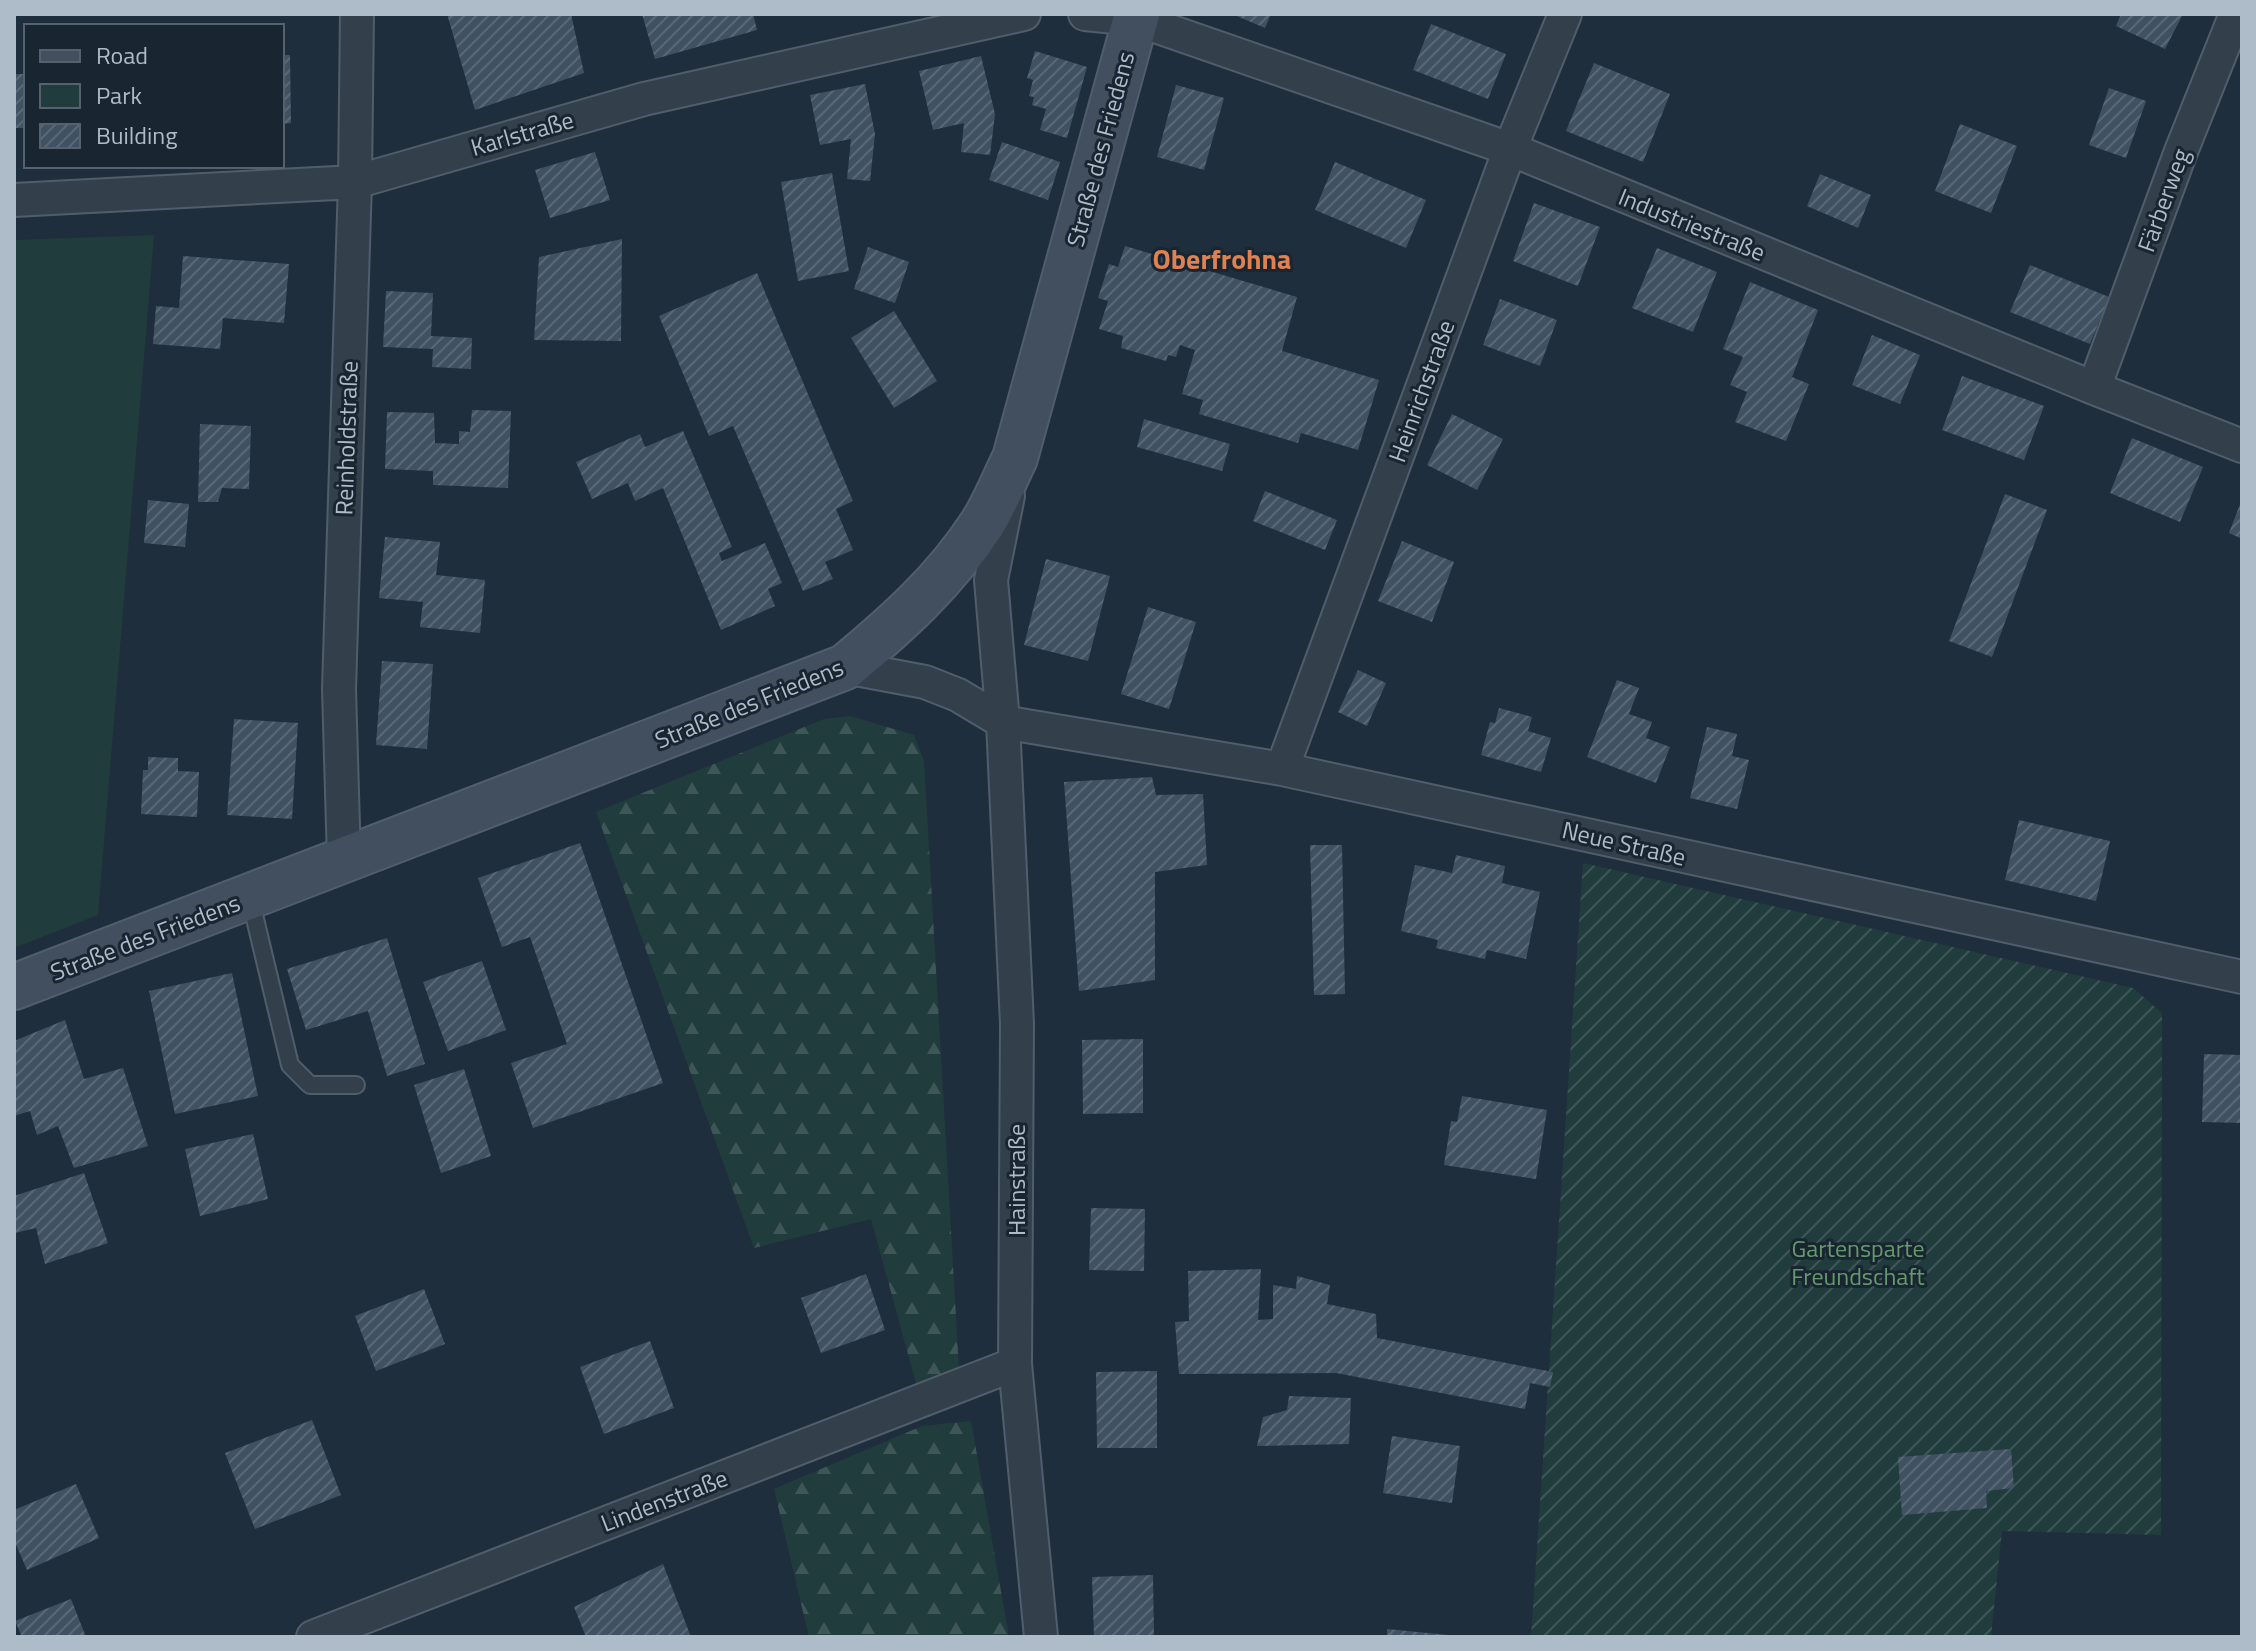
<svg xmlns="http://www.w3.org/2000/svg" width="2256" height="1651" viewBox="0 0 2256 1651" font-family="'Titillium Web',sans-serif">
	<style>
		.forest { fill: url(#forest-firs) }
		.park { fill: #213c3d }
		.garden { fill: url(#garden-furrows) }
		.building { fill: url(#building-hatch) }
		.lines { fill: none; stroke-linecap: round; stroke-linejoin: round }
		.service-casing { stroke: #515e6a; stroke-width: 20 }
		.minor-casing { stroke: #515e6a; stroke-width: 36 }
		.secondary-casing { stroke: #515e6a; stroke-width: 48 }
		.service { stroke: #33404c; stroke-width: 16 }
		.minor { stroke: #33404c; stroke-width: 32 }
		.secondary { stroke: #414f5f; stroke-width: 44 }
		.labels { text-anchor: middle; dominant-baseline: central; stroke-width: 6; stroke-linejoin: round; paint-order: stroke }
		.street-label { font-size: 24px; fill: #aebbc8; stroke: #192531 }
		.park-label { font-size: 24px; fill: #639c6a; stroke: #192531 }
		.quarter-label { font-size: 28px; font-weight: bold; fill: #de8253; stroke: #192531 }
	</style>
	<defs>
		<pattern id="forest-firs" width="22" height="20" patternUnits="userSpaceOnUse" patternTransform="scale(2)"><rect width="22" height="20" fill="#213c3d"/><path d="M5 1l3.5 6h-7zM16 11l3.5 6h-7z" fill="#3f5658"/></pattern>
		<pattern id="garden-furrows" width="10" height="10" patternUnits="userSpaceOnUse" patternTransform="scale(2)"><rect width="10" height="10" fill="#213c3d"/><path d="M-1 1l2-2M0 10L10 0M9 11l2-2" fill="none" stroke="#3f5658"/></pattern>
		<pattern id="building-hatch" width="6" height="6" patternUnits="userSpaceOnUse" patternTransform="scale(2)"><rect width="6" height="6" fill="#405161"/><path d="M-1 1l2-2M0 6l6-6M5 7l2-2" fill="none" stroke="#596876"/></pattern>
	</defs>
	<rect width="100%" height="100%" fill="#1f2e3c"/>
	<path class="forest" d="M850,716L914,735L924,761L960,1387L919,1394L871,1219L754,1248L596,812L824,719Z
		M971,1421L1009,1637H809L774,1489L922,1426Z"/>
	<path class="park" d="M154,235L98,915L14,948V240Z"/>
	<path class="garden" d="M1583,863L2133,988L2162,1013L2161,1535L2002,1531L1991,1637H1531Z"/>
	<path class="building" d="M447,14H571L584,73L475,110Z
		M642,14H753L757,30L655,59Z
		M1232,14H1271L1265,28Z
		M2121,14H2183L2165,49L2116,26Z
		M1431,24L1506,54L1488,99L1413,70Z
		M1035,51L1087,67L1067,138L1040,130L1046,109L1032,105L1034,97L1029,96L1033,80L1027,78Z
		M282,55H290L291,123L282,124Z
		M981,56L995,114L990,155L961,152L964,123L933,130L919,71Z
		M1594,63L1670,94L1643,162L1566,131Z
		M14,74H26V128H14Z
		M865,84L875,134L870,181L847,179L851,139L820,145L810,95Z
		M1176,85L1224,98L1204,170L1157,157Z
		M2109,88L2146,101L2126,158L2089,145Z
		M1960,124L2017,146L1991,213L1935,191Z
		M1002,142L1060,162L1048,200L989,180Z
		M595,152L610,200L550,218L535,170Z
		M1335,162L1426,200L1406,248L1315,210Z
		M832,173L849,271L798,281L781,182Z
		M1820,174L1871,195L1858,228L1807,206Z
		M1534,203L1600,227L1578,286L1513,261Z
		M622,239L621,341L534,340L539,257Z
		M1125,246L1297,297L1282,351L1379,380L1358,450L1301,433L1298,443L1199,414L1203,400L1182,394L1195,350L1180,345L1176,357L1168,355L1166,361L1121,348L1123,336L1099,329L1108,301L1098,298L1109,264L1118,267Z
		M868,247L909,262L895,303L854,289Z
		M1657,248L1717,272L1693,332L1632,308Z
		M183,256L289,264L284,323L223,318L220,349L153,344L156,306L179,308Z
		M2030,265L2109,297L2090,344L2010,312Z
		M757,273L853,501L836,509L853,550L825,562L833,579L803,591L733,426L709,436L659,316Z
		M1750,282L1818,310L1792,377L1809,384L1786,441L1735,422L1747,392L1730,385L1743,357L1723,349Z
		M386,291L433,293L431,336L472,338L471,369L432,367L433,349L383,347Z
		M1500,299L1557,320L1540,366L1483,345Z
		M894,311L937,381L894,408L851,338Z
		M1872,335L1920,355L1900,404L1852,385Z
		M1962,376L2044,406L2024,460L1942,430Z
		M472,410L511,411L508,488L433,485V471L385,469L387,412L434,413L435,443L459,444V431L470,432Z
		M1452,414L1503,439L1477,490L1427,465Z
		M1144,419L1230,444L1222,471L1137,447Z
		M200,424L251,426L249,489L222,488L218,502H198Z
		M683,431L732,547L719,553L722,561L765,543L782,583L768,589L775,606L721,630L663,488L635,501L628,483L592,499L576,462L640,434L645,447Z
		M2132,438L2203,467L2180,522L2110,493Z
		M1265,491L1337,520L1325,550L1253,521Z
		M2005,494L2047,510L1992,657L1949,641Z
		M2242,499V539L2229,533Z
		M148,500L189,504L185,547L144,543Z
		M385,537L440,542L436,575L485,580L480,633L420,627L423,602L379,598Z
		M1402,541L1454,562L1432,622L1378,601Z
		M1046,559L1110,576L1088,661L1024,645Z
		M1148,607L1196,622L1169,709L1121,694Z
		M382,661L433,664L427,749L376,745Z
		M1358,670L1386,683L1367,726L1338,712Z
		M1617,680L1639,688L1629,714L1652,722L1646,738L1670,747L1656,783L1587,757Z
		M1499,708L1532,717L1528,731L1551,738L1541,772L1481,755L1490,722L1495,723Z
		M234,719L298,723L292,819L227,815Z
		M1707,727L1737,734L1732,756L1749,760L1737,809L1690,798Z
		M148,757L178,758V771L199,772L197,817L141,814L143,770H148Z
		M1152,777L1156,795L1203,794L1207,865L1155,872V980L1079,991L1064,782Z
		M2019,820L2110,841L2096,901L2005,880Z
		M580,843L663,1083L533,1128L511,1063L567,1044L530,937L502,947L478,878Z
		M1310,845H1342L1345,994L1314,995Z
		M1456,855L1505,866L1502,883L1540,892L1526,959L1487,950L1485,959L1436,948L1438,940L1401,931L1415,865L1452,873Z
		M387,938L425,1064L387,1076L368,1011L306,1030L287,969Z
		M482,961L506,1030L448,1051L423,982Z
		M232,973L258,1096L175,1114L149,991Z
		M65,1020L84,1079L123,1068L148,1146L74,1168L58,1126L37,1135L30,1111L14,1116V1041Z
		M1143,1039V1113L1083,1114L1082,1040Z
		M2204,1054L2242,1055V1123L2202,1122Z
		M464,1069L491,1156L441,1173L414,1085Z
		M1462,1096L1547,1110L1536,1179L1444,1165L1451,1121L1457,1122Z
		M253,1134L268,1199L200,1216L185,1149Z
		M84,1173L108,1243L45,1264L36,1228L15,1233L14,1196Z
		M1091,1208L1145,1209L1144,1271L1089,1270Z
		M1261,1269L1258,1320L1273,1319V1285L1296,1289L1297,1276L1330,1285L1327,1304L1376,1314L1377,1338L1553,1372L1550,1387L1530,1383L1525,1409L1336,1373L1179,1374L1175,1322L1189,1321L1188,1271Z
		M866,1274L885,1330L821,1353L801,1298Z
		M424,1289L445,1344L376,1371L355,1316Z
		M650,1341L674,1408L604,1434L580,1367Z
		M1157,1371V1448H1097L1096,1372Z
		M1289,1396L1351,1398L1349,1444L1257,1446L1263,1417L1287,1410Z
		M312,1420L341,1495L255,1529L225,1453Z
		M1392,1436L1460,1446L1452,1503L1383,1493Z
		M2011,1449L2014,1488L1986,1491L1987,1508L1902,1515L1898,1457Z
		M76,1484L99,1538L27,1570L14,1540V1510Z
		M663,1564L691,1637H586L574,1607Z
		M1153,1575L1154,1636L1094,1637L1092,1577Z
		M71,1599L86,1637H22L15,1621Z
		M1387,1629L1449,1635V1637H1387Z"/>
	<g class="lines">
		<defs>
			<path id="service" d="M250,898L290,1065L310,1085H356"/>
			<path id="minor" d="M1085,14L1135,19L1510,149L2094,388L2242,446
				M14,200L355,182L644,99L1024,14
				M2094,388L2180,154L2236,14
				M1008,496L991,580L1003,722L1017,1024L1015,1364L1041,1637
				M845,667L925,682L958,695L1003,722L1282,769L2242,977
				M1282,769L1510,149L1565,14
				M344,861L339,689L355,182L357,14
				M313,1637L1015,1364"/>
			<path id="secondary" d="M14,987L845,667C897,624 945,581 982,524C995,504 1004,480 1015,458L1137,14"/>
		</defs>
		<use href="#service" class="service-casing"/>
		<use href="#minor" class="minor-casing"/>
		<use href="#secondary" class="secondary-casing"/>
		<use href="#service" class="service"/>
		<use href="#minor" class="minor"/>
		<use href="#secondary" class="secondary"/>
	</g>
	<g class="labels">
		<g class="street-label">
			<text transform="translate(522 133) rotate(-16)">Karlstraße</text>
			<text transform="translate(1100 149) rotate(-75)">Straße des Friedens</text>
			<text transform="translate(2163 200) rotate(-70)">Färberweg</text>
			<text transform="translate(1692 224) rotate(22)">Industriestraße</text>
			<text transform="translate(1421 391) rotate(-70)">Heinrichstraße</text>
			<text transform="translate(346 438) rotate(-88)">Reinholdstraße</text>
			<text transform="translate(749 703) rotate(-22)">Straße des Friedens</text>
			<text transform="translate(1624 843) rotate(13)">Neue Straße</text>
			<text transform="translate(145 937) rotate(-21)">Straße des Friedens</text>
			<text transform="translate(1016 1180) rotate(-90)">Hainstraße</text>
			<text transform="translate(664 1500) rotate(-21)">Lindenstraße</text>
		</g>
		<g class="park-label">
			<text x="1858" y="1248">Gartensparte<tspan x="1858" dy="28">Freundschaft</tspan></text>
		</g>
		<g class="quarter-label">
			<text x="1222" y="258">Oberfrohna</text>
		</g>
	</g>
	<rect width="2256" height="1651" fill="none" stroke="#aebbc8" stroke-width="32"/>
	<rect x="24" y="24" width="260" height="144" fill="#192531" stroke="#55616d" stroke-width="2"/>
	<rect x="40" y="50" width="40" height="12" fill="#414f5f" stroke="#55616d" stroke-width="2"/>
	<text x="96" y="64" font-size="24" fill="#aebbc8">Road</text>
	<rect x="40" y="84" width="40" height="24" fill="#213c3d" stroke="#55616d" stroke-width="2"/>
	<text x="96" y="104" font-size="24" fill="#aebbc8">Park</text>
	<rect x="40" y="124" width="40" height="24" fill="url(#building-hatch)" stroke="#55616d" stroke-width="2"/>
	<text x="96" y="144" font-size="24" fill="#aebbc8">Building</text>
</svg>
